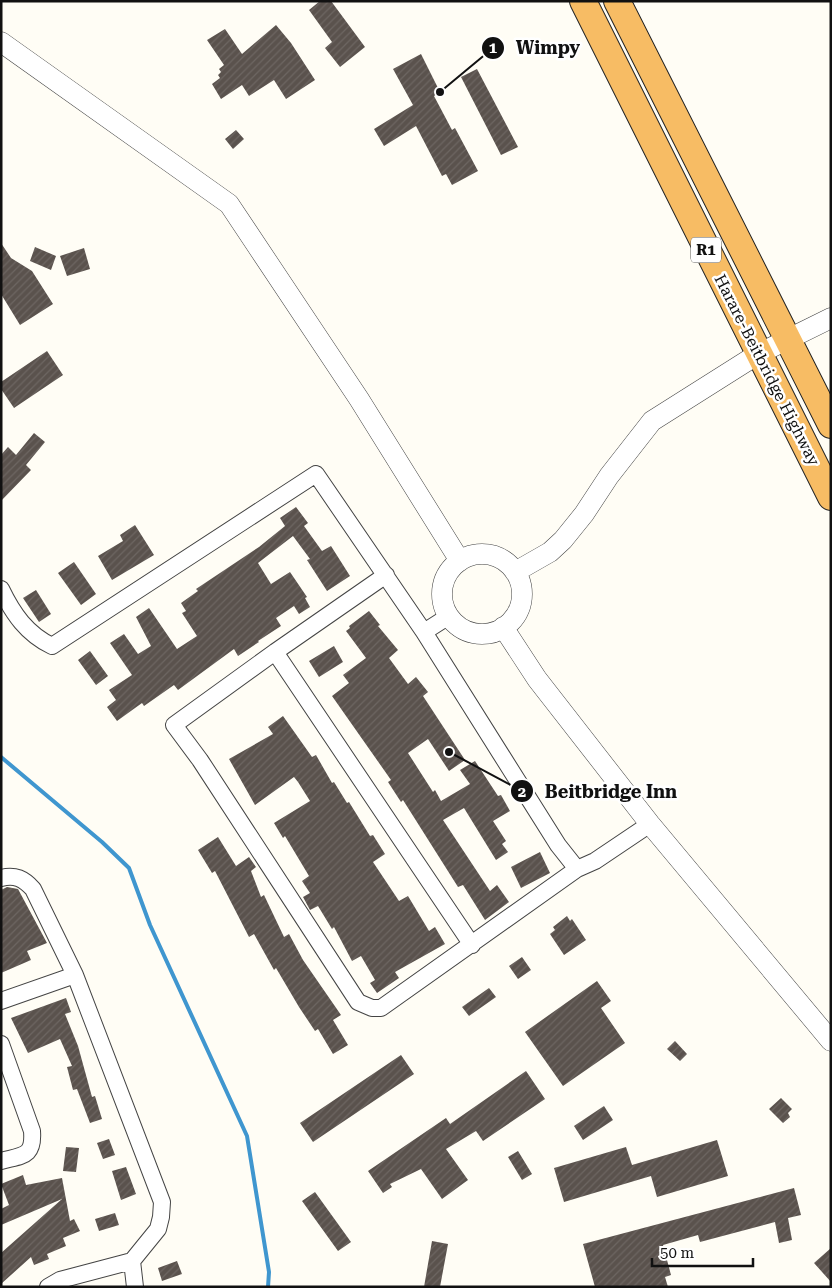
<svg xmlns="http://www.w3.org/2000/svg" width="832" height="1288" viewBox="0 0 832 1288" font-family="'Roboto Serif',serif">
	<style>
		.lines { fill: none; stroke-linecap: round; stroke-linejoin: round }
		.stream { stroke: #3f96cf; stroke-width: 4 }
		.building { fill: url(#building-hatch) }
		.minor-casing { stroke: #444; stroke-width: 18 }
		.tertiary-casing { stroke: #444; stroke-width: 21 }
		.trunk-casing { stroke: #222; stroke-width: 28 }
		.minor { stroke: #fff; stroke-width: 16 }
		.tertiary { stroke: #fff; stroke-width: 20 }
		.trunk { stroke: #f7bc64; stroke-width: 26 }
		.labels { text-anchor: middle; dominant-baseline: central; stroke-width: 5; stroke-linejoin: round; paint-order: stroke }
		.shield { fill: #fff; stroke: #585858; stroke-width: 1 }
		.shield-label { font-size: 15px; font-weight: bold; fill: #111 }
		.street-label { font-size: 16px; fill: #111; stroke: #fff }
		.leader { fill: none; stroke: #111; stroke-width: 2 }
		.callout-dot { fill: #111; stroke: #fff; stroke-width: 2 }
		.mark-label { font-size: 15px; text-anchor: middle; font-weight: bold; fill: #fff }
		.callout-label { font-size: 18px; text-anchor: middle; font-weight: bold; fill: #111; stroke: #fff; stroke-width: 5; stroke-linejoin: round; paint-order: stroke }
	</style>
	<defs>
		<pattern id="building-hatch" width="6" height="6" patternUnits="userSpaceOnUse" patternTransform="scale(1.25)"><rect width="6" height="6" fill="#5a524d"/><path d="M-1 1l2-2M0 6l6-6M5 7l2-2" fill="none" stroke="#6d6662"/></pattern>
	</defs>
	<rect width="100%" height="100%" fill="#fffdf5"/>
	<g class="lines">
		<path class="stream" d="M1,757L102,842L129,868L150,925L247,1136L269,1272L268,1287"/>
	</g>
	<path class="building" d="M320,1H331L365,47L340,67L325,48L332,42L309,10Z
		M276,25L291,43L315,80L286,99L274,80L249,96L242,85L221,99L212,84L220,78L218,75L221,72L219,69L224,65L207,40L225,29L242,54Z
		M421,54L440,92L434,96L452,130L455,128L478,171L452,185L446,174L442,176L416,126L384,146L374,129L413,105L393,69Z
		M477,69L518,147L501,155L461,77Z
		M236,130L244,139L233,149L225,139Z
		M1,243L11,258L32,271L53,304L20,325L1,294Z
		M35,247L56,256L51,270L30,261Z
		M84,248L90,269L67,276L60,256Z
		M47,351L63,375L14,408L1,389V382Z
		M34,433L45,442L26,465L31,470L1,501V455L8,447L16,455Z
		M296,507L308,523L304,526L322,551L331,546L350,576L327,591L307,560L310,559L293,536L258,563L271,584L290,572L307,597L305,598L310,607L299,614L294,606L276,618L281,626L258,641L259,642L238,656L234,649L178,690L174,685L144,706L142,703L117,721L107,707L116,700L109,690L132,675L110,643L124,634L138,654L151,646L136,617L149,608L177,649L197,636L182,613L186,611L181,603L198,591L196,589L259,547L285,526L280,518Z
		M135,525L154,555L112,580L98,556L123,541L120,535Z
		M74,562L96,594L81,605L58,573Z
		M36,590L51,614L39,622L23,598Z
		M369,611L380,625L378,626L398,650L389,658L408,684L416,677L428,692L423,696L465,760L449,771L428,739L408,753L433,792L435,790L441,801L470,784L460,770L475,761L498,796L501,795L510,811L493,821L506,841L502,844L508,852L496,860L464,808L443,820L490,891L497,885L509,902L485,920L463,885L458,887L403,800L401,802L388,782L391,780L332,696L349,683L343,675L366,658L346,631L350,628L349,626Z
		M334,646L343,662L319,677L309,661Z
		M90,651L108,676L96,685L78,660Z
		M283,716L312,757L316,755L332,783L334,782L347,803L349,802L370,836L373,835L385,854L373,862L399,901L408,896L429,931L435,927L445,944L395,972L399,978L377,993L370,983L375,980L361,956L352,961L334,927L332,929L318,906L310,910L303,897L310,893L302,881L309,876L285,836L283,838L274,823L310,801L298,782L294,777L255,805L229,759L273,734L268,727Z
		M218,837L236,866L249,857L256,867L251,871L261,897L264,895L284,937L289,934L303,960L341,1015L333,1020L348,1045L333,1054L318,1029L315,1031L299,1007L276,968L274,970L254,934L249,937L215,871L212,873L198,850Z
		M540,852L550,873L521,888L511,867Z
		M7,887L18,889L47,943L27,951L31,960L1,973V890Z
		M567,916L570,921L572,919L586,940L564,955L550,934L555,930L553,927Z
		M522,957L531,970L518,979L509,966Z
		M597,981L611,1001L601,1008L625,1043L563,1086L525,1032Z
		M489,988L496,997L469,1016L462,1007Z
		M66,998L71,1012L65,1014L78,1046L92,1097L95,1096L102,1119L90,1123L77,1089L73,1090L67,1067L72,1066L60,1039L28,1053L11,1018Z
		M675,1041L687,1054L680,1061L667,1049Z
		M401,1055L414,1074L313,1142L300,1123Z
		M526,1071L545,1099L483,1141L476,1131L446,1149L468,1180L442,1199L421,1169L390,1184L392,1187L383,1193L368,1171L446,1118L450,1124Z
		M781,1098L792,1109L788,1113L790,1117L783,1123L769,1109Z
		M604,1106L613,1120L583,1140L574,1126Z
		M109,1139L115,1155L103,1159L97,1143Z
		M717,1140L728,1176L657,1197L651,1176L564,1202L554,1168L626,1147L632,1165Z
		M66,1147L79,1148L76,1172L63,1171Z
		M518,1151L532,1174L522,1180L508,1157Z
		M126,1167L136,1194L121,1200L112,1171Z
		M23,1175L26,1185L62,1178L70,1221L74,1219L80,1231L63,1238L66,1246L47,1254L49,1259L34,1265L31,1257L1,1284V1253L62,1199L1,1225V1209L9,1205L1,1184Z
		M794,1188L801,1215L788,1218L792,1240L779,1243L775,1222L700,1242L698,1235L663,1245L671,1275L665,1277L668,1287H595L583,1244Z
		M315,1192L351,1242L338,1251L302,1201Z
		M115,1213L119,1225L99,1231L95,1219Z
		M432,1241L448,1244L440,1287H424Z
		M831,1248V1282L814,1263Z
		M177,1261L182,1274L162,1281L158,1268Z"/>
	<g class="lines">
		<defs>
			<path id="minor" d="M1,589C13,614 27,634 52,646L316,474L424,632L558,845L577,869
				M424,632L449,616
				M275,652L386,575
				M1,878C15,874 24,879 33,889L75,975
				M472,945L275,652L174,725L200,760L358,1002L372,1008H381L577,869L595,861L650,824
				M1,1001L75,975L162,1202L161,1217L158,1229L132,1261L60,1280L48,1287
				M1,1044L32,1131C34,1157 23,1155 1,1161
				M132,1261L135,1287"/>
			<path id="tertiary" d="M1,42L229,204L359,399L460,561
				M442 594a40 40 0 1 1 80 0a40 40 0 1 1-80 0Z
				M515,572L550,552L563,540L584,514L609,476L652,421L758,354L831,318
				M503,627L537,679L650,824L831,1041"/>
			<path id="trunk" d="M583,1L831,497
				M617,1L831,425"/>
		</defs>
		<use href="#minor" class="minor-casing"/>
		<use href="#tertiary" class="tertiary-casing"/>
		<use href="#trunk" class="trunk-casing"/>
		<use href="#minor" class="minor"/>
		<use href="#tertiary" class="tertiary"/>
		<use href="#trunk" class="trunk"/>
	</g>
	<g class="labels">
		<rect class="shield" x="691" y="237.5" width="30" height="25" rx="4"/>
		<g class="shield-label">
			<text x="706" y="250">R1</text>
		</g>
		<g class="street-label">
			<text transform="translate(767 370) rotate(63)">Harare-Beitbridge Highway</text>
		</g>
	</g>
	<path class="leader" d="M440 92L493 48M449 752L522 791"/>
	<g class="callout-dot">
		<circle cx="440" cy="92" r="5"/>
		<circle cx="449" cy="752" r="5"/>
		<circle cx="493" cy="48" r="12"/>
		<circle cx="522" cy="791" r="12"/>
	</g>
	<g class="mark-label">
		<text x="493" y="53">1</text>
		<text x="522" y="797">2</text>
	</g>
	<g class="callout-label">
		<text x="548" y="54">Wimpy</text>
		<text x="611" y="798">Beitbridge Inn</text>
	</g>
	<rect width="832" height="1288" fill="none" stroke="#111111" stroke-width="5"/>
	<path d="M652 1258v8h101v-8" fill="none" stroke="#111111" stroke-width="2.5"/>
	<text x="660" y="1258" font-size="15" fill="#111111" stroke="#ffffff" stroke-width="4" paint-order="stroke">50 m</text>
</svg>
